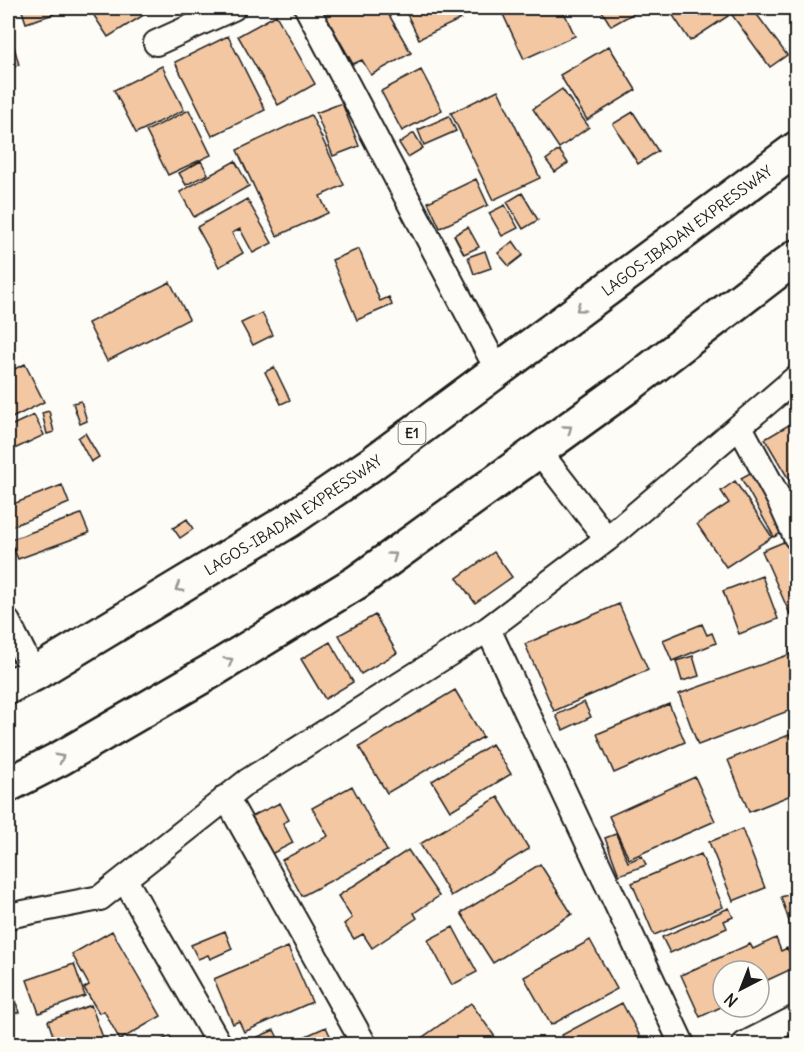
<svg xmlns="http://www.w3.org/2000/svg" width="804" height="1052" viewBox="0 0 804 1052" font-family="Delius,sans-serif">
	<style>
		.building { fill: #f3c7a2; stroke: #1c1c1c; stroke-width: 1.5 }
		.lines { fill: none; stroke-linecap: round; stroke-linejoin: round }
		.street-casing { stroke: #1c1c1c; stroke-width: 28 }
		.highway-casing { stroke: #1c1c1c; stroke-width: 38 }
		.street { stroke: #fdfcf7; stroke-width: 24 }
		.highway { stroke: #fdfcf7; stroke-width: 33 }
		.oneway { stroke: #989794 }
		.labels { text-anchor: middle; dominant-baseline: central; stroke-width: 4.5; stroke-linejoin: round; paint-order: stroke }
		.shield { fill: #fdfcf7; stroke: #605f5e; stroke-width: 1.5 }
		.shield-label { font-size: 14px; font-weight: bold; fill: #1c1c1c }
		.street-label { font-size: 15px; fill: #1c1c1c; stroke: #fdfcf7 }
	</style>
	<rect width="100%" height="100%" fill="#fdfcf7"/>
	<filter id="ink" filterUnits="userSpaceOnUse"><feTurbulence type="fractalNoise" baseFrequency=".0167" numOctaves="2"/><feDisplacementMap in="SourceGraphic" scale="12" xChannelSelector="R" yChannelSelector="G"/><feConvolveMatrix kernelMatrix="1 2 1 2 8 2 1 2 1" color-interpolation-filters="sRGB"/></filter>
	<g filter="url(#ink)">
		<path class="building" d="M21,8H52L54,14L26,23Z
			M89,8H143L147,13L108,37Z
			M321,8H385L411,53L371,75L362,60L353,64Z
			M404,8H455L461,19L419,39Z
			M500,8H562L575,36L524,59Z
			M600,8H643L611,26Z
			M668,8H722L728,16L690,41Z
			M742,8H752L787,55L770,67L732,15Z
			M8,11L12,28H9L19,65L8,68Z
			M276,15L315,84L278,105L238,36Z
			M228,36L265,110L212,136L175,62Z
			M609,46L636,90L587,120L560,75Z
			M162,66L184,110L136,133L114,90Z
			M421,70L442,110L402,131L381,91Z
			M562,89L589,127L559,148L533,109Z
			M498,90L540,178L493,200L451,113Z
			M342,103L359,146L333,156L316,113Z
			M189,110L211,155L168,175L146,131Z
			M633,112L658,151L638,164L613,124Z
			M311,115L344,185L320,196L328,213L277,236L237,150Z
			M449,116L456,131L424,145L418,130Z
			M414,133L423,148L408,157L399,143Z
			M559,150L568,163L555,172L546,160Z
			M201,161L208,174L186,185L179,173Z
			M235,161L249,186L194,217L180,192Z
			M476,179L488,205L440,228L428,202Z
			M522,193L538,220L523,229L507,202Z
			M247,199L272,243L253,253L240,229L232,233L243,253L219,267L197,227Z
			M505,205L518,228L502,236L489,213Z
			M468,227L479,247L464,254L454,235Z
			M513,241L523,255L509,266L498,253Z
			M359,249L380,301L389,297L392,305L357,320L332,260Z
			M485,251L491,268L474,274L468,257Z
			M170,282L189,319L107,361L88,323Z
			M262,313L273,335L253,345L241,323Z
			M25,364L44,402L8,420V372Z
			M274,367L290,400L281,404L265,372Z
			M81,401L87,421L80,424L73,403Z
			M49,411L54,432L47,434L42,413Z
			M34,415L44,435L8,452V427Z
			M792,423L796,430V489L795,490L765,439Z
			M85,433L99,457L91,462L78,438Z
			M752,472L785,531L774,537L741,478Z
			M735,481L772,537L726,567L697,524L729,503L721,491Z
			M62,485L69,503L8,528V506Z
			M81,514L89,533L18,559L10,540Z
			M187,519L193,529L180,538L173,528Z
			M786,541L796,566V619L793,621L762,551Z
			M494,552L512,577L475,603L457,578Z
			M762,576L778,619L739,634L723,591Z
			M619,604L648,670L554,711L525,644Z
			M375,615L397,653L361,674L339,635Z
			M702,624L707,635L712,633L716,643L672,661L663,640Z
			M330,642L353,682L325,699L301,659Z
			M796,652V708L698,745L679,694Z
			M693,656L699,676L682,681L676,661Z
			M455,690L483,737L387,793L359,747Z
			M584,702L591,717L563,730L556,715Z
			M669,704L685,742L614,773L597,734Z
			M796,732V793L749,812L728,760Z
			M492,744L511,774L450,811L432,781Z
			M695,777L715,821L629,859L609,816Z
			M352,786L387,851L302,896L282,860L328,836L312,808Z
			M498,797L529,849L451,896L420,844Z
			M280,803L289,820L283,823L293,843L271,854L252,816Z
			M742,829L765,888L733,901L709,842Z
			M616,834L628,862L642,856L646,865L619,875L605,838Z
			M408,850L439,896L414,913L417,918L372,948L363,934L354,939L344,924L352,918L338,896Z
			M701,854L723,907L654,935L632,883Z
			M540,864L572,914L493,963L461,913Z
			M796,892V942L781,897Z
			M729,908L733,917L724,921L727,928L670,953L662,937Z
			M453,927L477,972L452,985L428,940Z
			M112,931L161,1016L120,1040L104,1011L99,1013L84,988L89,985L72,954Z
			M225,931L232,949L210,959L208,955L198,959L191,945Z
			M776,938L781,951L787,948L796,967L759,984V971H723V1006L700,1017L681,975L750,944L753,949Z
			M590,940L617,989L551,1025L524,977Z
			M288,947L312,1002L244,1032L239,1021L233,1024L214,979Z
			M74,964L85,996L39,1013L27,980Z
			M8,976L19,1012L8,1016Z
			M471,1003L500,1044H413Z
			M622,1003L644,1044H567L562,1035Z
			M91,1005L105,1043L99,1044H56L48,1021Z
			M326,1027L334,1044H288Z
			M274,1030L281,1044H247L246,1042Z
			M170,1036L174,1044H154Z"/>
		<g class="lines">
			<defs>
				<path id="street" d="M307,8L497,369
					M156,43L233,8
					M740,427L779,499L796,537
					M538,450L607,539
					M8,622L34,674
					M488,629L682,1044
					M226,797L364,1044
					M125,880L219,1044
					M8,916L100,898L248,781L488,629L607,539L796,378
					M745,1044L796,1018"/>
				<g id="highway">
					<path id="s1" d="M8,687L34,674L288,521L370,465L796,149"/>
					<path d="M8,785L61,758L213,670L357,582L631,384L796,257"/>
				</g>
			</defs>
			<use href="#street" class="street-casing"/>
			<use href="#highway" class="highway-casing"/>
			<use href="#street" class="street"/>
			<use href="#highway" class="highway"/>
		</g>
		<defs><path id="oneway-chevron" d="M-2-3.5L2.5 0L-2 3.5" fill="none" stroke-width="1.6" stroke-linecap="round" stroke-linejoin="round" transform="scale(1.5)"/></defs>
		<g class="oneway">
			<use href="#oneway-chevron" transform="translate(580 308) rotate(144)"/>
			<use href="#oneway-chevron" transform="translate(568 429) rotate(-36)"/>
			<use href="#oneway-chevron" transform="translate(393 556) rotate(-36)"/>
			<use href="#oneway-chevron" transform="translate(179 588) rotate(149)"/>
			<use href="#oneway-chevron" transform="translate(229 661) rotate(-32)"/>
			<use href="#oneway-chevron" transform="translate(60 758) rotate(-28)"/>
		</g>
	</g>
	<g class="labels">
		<rect class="shield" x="398.5" y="422" width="27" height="22" rx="4.5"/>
		<g class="shield-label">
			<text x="412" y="433">E1</text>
		</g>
		<g class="street-label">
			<text stroke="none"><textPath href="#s1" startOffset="819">LAGOS-IBADAN EXPRESSWAY</textPath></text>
			<text stroke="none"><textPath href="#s1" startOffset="333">LAGOS-IBADAN EXPRESSWAY</textPath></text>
		</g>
	</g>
	<rect width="804" height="1052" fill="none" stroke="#fdfcf7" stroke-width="30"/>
	<rect x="15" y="15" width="774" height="1022" fill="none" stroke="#1c1c1c" stroke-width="2" filter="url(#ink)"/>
	<g transform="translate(741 989) rotate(222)"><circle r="28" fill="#fdfcf7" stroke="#a3a29f" stroke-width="1.5"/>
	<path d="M0-4.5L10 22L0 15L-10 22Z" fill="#1c1c1c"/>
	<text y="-9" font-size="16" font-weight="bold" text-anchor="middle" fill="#1c1c1c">N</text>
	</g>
</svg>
